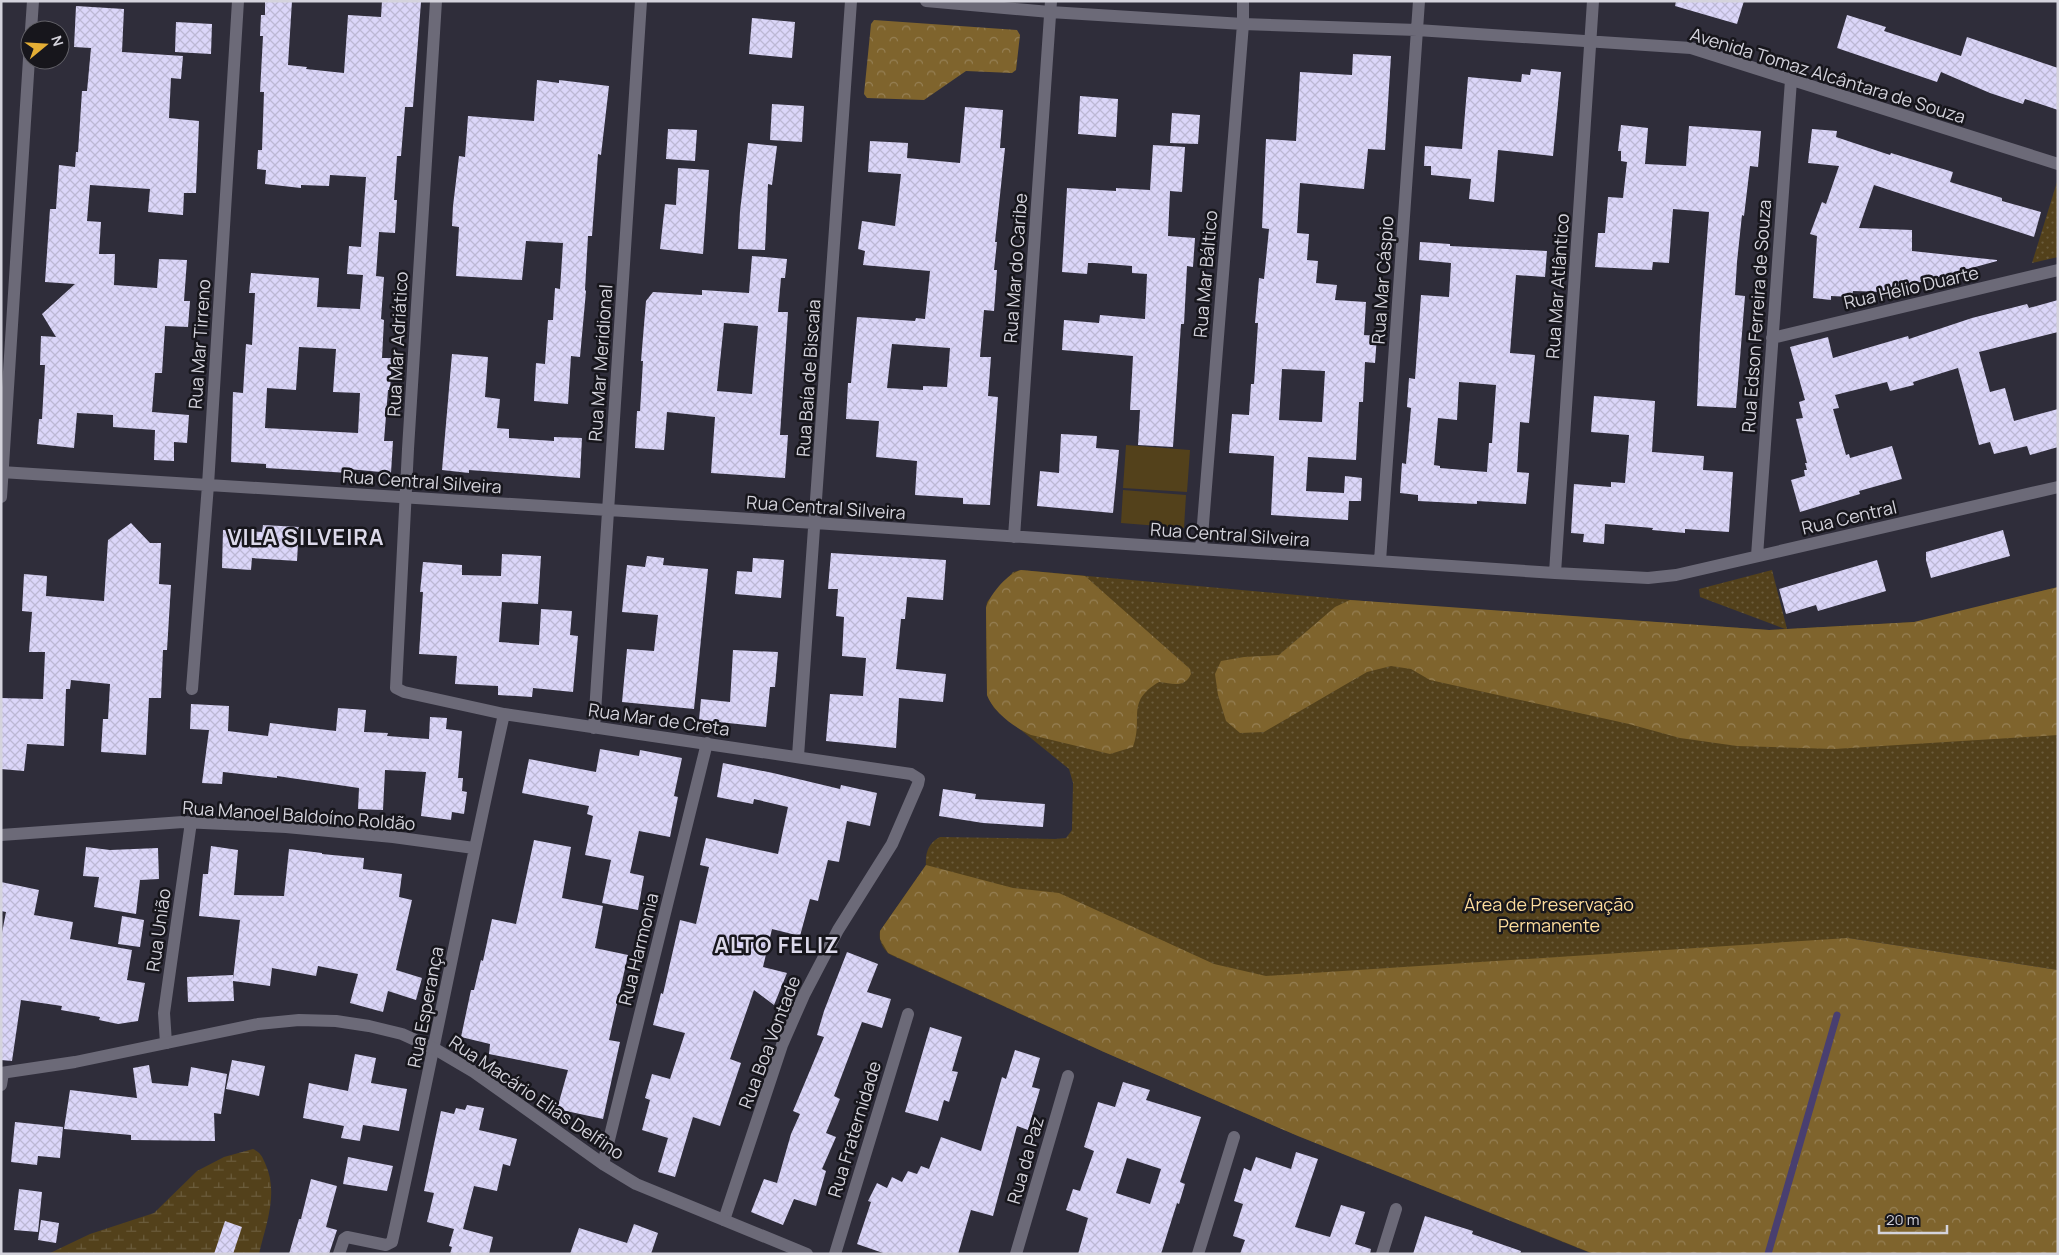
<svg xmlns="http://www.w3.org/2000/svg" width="2059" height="1255" viewBox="0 0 2059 1255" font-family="Manrope,sans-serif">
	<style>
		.green { fill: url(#green-dots) }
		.forest { fill: url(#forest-crowns) }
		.wetland { fill: url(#wetland-marsh) }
		.pitch { fill: #53411b }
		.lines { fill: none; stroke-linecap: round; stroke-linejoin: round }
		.stream { stroke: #493f70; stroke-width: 7 }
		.building { fill: url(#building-cross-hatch); fill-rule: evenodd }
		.service { stroke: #6c6a78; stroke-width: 12 }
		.minor { stroke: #6c6a78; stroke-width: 12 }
		.secondary { stroke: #6c6a78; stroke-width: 12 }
		.labels { text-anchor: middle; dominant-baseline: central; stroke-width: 5; stroke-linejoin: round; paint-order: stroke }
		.street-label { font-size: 18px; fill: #d4d3dc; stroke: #17161c }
		.park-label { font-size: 18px; fill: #fddc9c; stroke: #17161c }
		.district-label { font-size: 22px; font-weight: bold; letter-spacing: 1px; fill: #dcd9ea; stroke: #17161c }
	</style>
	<defs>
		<pattern id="green-dots" width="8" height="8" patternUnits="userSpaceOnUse" patternTransform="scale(1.25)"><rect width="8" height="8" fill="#53411b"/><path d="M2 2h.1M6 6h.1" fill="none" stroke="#6b5c3c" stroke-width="1.8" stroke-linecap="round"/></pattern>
		<pattern id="forest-crowns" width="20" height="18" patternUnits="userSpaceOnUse" patternTransform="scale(1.25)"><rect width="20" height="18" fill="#7f642d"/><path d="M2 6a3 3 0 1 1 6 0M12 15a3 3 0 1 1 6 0" fill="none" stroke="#968055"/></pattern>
		<pattern id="wetland-marsh" width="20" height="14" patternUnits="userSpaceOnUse" patternTransform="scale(1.25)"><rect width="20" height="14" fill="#53411b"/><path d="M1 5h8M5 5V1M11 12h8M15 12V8" fill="none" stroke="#6b5c3c"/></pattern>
		<pattern id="building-cross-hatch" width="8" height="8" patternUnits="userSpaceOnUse" patternTransform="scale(1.25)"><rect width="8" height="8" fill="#dbd6f9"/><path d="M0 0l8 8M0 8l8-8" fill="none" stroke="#bcb8d4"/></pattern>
	</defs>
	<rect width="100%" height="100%" fill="#2f2d3a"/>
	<path class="green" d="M2057,182L2058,257L2032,263Z
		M1021,570L1396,604L1769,630L1785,629L1700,597L1699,589L1772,570L1787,629L1919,622L2058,587V970L1848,938L1593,1254L1298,1136L1104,1052L891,955C883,950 878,940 880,931L926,865C925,853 929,842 940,837L1055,839L1066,838L1072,830L1073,783L1069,769L994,708L987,695L986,608L987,602L1013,572Z"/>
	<path class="forest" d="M874,20L1017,30L1020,35L1016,70L1012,73L966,71L924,100L867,98L864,94L871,24Z
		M1021,570L1085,576L1190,669L1191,674C1184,689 1172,683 1159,682C1125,702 1144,718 1133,747L1110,754L1031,735C1015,728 993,712 987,695L986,608C989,595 1008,573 1021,570Z
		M2058,587V735L1834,749L1737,746L1680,738L1629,724L1430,680L1411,669L1391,666L1367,672L1264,732L1240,733L1226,721L1218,695L1215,674L1221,661L1244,657L1279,655L1335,607L1350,600L1769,630L1914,622Z
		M926,865L1013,888L1059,893L1214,964L1266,976L1848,938L2058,970V1254H1594L1298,1136L1104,1052L888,953L880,939V931Z"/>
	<path class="wetland" d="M253,1149C260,1152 262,1156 265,1163C279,1193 266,1224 259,1254H48L90,1234L154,1213L197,1171L224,1157Z"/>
	<path class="pitch" d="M1126,445L1190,450L1187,492L1123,488Z
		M1123,490L1186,495L1184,528L1121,523Z"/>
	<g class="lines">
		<path class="stream" d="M1768,1254L1837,1015"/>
	</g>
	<path class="building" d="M265,1H292L288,65L307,67L306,69L344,73L348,15L381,17L382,1L421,2L413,107H405L401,156H397L394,200H397L395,233L379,232L376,276L384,277L381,319L384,320L382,358H392L390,390H388L384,441H393L391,473L349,469V473L266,468V464L231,462L233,392L243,393L246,344L252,345L255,293H249L251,273L319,278L317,307L360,309L363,275L347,274L349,246L361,247L366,177L330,175L329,186L301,185V188L265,184L266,170L257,169L258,150H262L264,92H260L263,36H260L261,15H265ZM299,347L336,349L333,392L360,393L358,433L265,428L267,388L296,390Z
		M1676,1H1744L1737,24L1675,6Z
		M76,6L124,9L122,52L183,56L181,79L171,78L169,118L199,121L196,193H184L183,215L148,212L150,189L90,185L87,221L101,222L99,254H115L114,285L157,288L159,259L187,260L184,301H190L188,327L165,326L162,373H155L152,412L189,415L187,443L174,442V461L154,460L155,430L113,427V415L77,413L74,448L37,444L39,419H42L45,365H40L41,336L56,337L42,314L75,284L45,282L50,209H56L59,165L75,167L76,152H78L82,91H87L91,48L74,47Z
		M1847,15L1886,27L1884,31L1961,56L1967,37L2058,68V110L2025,99L2023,104L1990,93L1941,72L1937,82L1837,48Z
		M752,18L795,22L792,58L749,54Z
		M176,22L212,24L211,54L175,52Z
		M1353,54L1391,56L1385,150L1368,149L1364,189L1300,183L1297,233L1309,234L1307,260L1318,261L1316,283L1337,285L1335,300L1366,302L1364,335L1377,336L1375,363L1365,362L1363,402H1359L1356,460L1308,457L1306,491L1344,493L1345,476L1362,478L1361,501H1349L1348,520L1271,515L1274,456L1229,453L1232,414L1249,415L1251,384H1254L1258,323H1255L1259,278L1264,279L1269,229L1262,228L1266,139L1296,141L1300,72L1352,75ZM1282,369L1325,371L1322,422L1279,420Z
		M1531,69L1561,72L1553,156L1498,150L1494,202L1469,199L1471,179L1431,175V166H1424L1425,146L1462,149L1468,77L1521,82L1522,74L1530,75Z
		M537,80L559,83V80L609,86L601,155L598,154L592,236H588L585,290L586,291L580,357L571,356L568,404L534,401L536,363L545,364L548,320H553L555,288L560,289L563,243L526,241L522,280L456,276L459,227L452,226L453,206L459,156L465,157L468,116L534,121Z
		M1080,96L1118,99L1116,137L1078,134Z
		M772,104L804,106L802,142L770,140Z
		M965,107L1003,110L1000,148H1005L995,242H997L994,270H997L994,311L984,310L980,357H991L988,396L998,397L990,505L963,504V498L915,495L917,461L876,457L879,421L846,419L848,383H851L857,317L915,321L916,318L925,319L930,271L863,265L865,251L858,249L862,221L895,226L901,174L868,172L870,141L908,143L907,158L960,163ZM892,344L950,348L947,387L923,386V390L887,388Z
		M1172,113L1200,115L1198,144L1170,143Z
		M1621,125L1648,128L1645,164L1686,166L1689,126L1761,131L1758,167L1750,166L1744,216L1742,215L1737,262L1735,295L1745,296L1736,408L1697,406L1700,330L1709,212L1673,209L1669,263L1653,262L1652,270L1595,267L1598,233H1605L1608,197L1623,198L1627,162L1621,161V151H1618Z
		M668,129L697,130L695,161L666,159Z
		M1812,129L1837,131L1836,137L1890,155L1891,153L1953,172L1950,182L2002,198V201L2041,212L2034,237L1874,185L1859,228L1912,230V251L1997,260V261L1884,292L1853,291L1852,297L1831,296V300L1813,298L1817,236L1810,234L1822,202L1826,204L1839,166L1808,163Z
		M748,143L777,146L772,185L768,184L765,250L738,249L740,211Z
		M1153,145L1185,147L1182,192L1170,191L1168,236L1195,238L1193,267L1187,266L1184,324H1181L1173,447L1138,445L1140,410H1130L1133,356L1062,350L1064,320L1099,323L1100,315L1145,319L1147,274L1132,273V266L1094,263H1088L1087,274L1062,272L1064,240L1067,188L1116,191V188L1150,190Z
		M678,168L709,170L703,254L660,249L665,204L676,205Z
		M1420,242L1450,244V246L1547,251L1545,277L1516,275L1510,353L1535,355L1529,423L1520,422L1517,472L1529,473L1526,504L1477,501V504L1418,501V495L1400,493L1402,463L1406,464L1411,408L1407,407L1409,378L1415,379L1421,295L1449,297L1451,263L1419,260ZM1459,382L1496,385L1492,443H1489L1487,472L1440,468V466L1434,465L1438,418L1457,420Z
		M752,256L787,259L785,278H781L778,312H788L780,435H788L785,478L711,473L715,417L667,412L664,450L635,448L637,411H640L643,361H641L646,301L653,292L702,295V290L749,293ZM724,323L758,326L752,394L717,391Z
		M2058,300V332L1979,352L1990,392L2005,388L2014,421L2058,409V447L2030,455L2027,446L1994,454L1990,442L1979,445L1958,368L1913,382L1914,385L1890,391L1887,382L1835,395L1839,408L1833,409L1846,455L1849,454L1850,458L1892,446L1902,479L1859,491L1860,494L1800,512L1791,480L1805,476L1804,470H1807L1805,463H1807L1796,419L1803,418L1799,402L1805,400L1790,347L1828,337L1833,358L1908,336L1909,339L1972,318L2027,304L2029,308Z
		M452,354L488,357L485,397L500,399L497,428L509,429V438L554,441V437L582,438L580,478L469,470V473L442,470Z
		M1594,396L1655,401L1652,452L1704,456L1703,470L1733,472L1729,532L1685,529V533L1652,530L1653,528L1605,524L1604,544L1583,542L1584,534L1571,533L1574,484L1611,487V482L1625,483L1629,435L1591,432Z
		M1061,434L1097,436L1096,448L1119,450L1113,513L1037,506L1040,471L1059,473Z
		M131,523L150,543H161L159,584L171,585L167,650H163L161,698H149L146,755L101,752L103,719H108L110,684L71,680L70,689H66L64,746L27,744L24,771L1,769V698L43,699L45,652H29L32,612L22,611L24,574L47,576L46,596L104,601L108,540Z
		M263,525L299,527L297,561L252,558L251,570L222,568L223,530L262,532Z
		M2003,530L2010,556L1931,578L1926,560V552Z
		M831,553L946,560L943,600L907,597L905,619H901L896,669L946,674L943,702L899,698L896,748L826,741L830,694L863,696L866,658L842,656L844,617L836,616L838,589H828Z
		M502,554L541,556L538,604L502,602L499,642L539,645L541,609L572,611L570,635L578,636L573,692L533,688L532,697L498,695V686L455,684L457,656L419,654L423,592H420L423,562L462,565V575L501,576Z
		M647,556L664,558L663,565L708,569L694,709L622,702L627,649L654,651L658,615L622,612L627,565L645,567Z
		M753,558L784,560L781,598L735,594L737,571L752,572Z
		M1877,560L1886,591L1818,611L1816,605L1786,614L1779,589Z
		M733,650L778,652L775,687H770L766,727L699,720L701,699L730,702Z
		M191,704L229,706L228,731L268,736L270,723L336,731L338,708L366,710L364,732L388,733L387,736L429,739L430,717L447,718L446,729L462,731L458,778H463L462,791L467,792L464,814L452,812L451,820L421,816L426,772L385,770L383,810L358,809L359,788L277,776V778L223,772L222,784L202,783L209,730L190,729Z
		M600,749L639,756L640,750L682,758L674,796L678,797L670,837L639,831L630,873L644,876L638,910L602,903L611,860L585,855L593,816L587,814L589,806L522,793L529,759L596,772Z
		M723,763L773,773L840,789L841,785L877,793L870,826L847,821L839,862L828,860L818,901L810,899L800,936L772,929L763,967L787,973L774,1005L754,990L730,1059L741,1063L720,1126L693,1117L675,1177L658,1172L668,1138L642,1130L650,1100L645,1098L652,1074L670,1079L685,1033L653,1025L661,993L663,994L680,920L696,924L709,867L700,865L706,838L778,854L788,807L754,799L753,804L717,797Z
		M943,789L976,794L975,799L1045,804L1043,827L983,823L939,816Z
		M534,840L571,847L562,898L603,906L595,948L628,955L609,1040L620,1042L603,1119L557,1109L568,1070L489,1054L490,1044L461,1037L471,990H474L481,960L483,961L492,919L516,924Z
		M211,846L238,850L234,895L284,896L289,849L322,853V854L364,858L363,869L402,874L399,897L412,900L396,970L422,978L416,1000L388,991L383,1012L350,1003L358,974L318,966L316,976L272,968L270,986L233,981L234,1001L188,1002L187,977L233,975V979L240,920L199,916L203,874H208Z
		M86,847L110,850L158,848L159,879L140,880L136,914L94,907L99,877L83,876Z
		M1,882L39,890L34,915L73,922L70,939L132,950L127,980L145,983L138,1021L118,1024L99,1020L100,1017L61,1010L62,1006L21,1000L12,1061L1,1060V938L6,912L1,911Z
		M122,916L144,920L140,947L118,944Z
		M847,952L878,964L867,992L891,999L882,1028L862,1022L834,1096L840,1099L826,1133L836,1137L822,1169L826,1171L816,1206L794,1199L783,1225L751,1212L764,1179L777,1183L791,1134L800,1114L793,1111L824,1037L817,1035L824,1011Z
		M930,1027L962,1037L952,1071L958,1072L949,1102L944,1100L938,1121L905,1112Z
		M1015,1050L1040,1058L1032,1087L1040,1089L1028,1130L1017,1126L993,1216L971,1210L958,1254H886L857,1244L871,1202L868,1201L877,1183L887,1188L892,1177L902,1182L908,1171L917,1174L921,1166L929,1169L941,1137L981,1151L1002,1077L1006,1079Z
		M355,1054L376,1058L371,1083L407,1089L399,1131L363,1125L360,1141L341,1138L344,1126L303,1118L309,1083L348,1091Z
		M232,1060L265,1066L259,1096L226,1089Z
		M149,1065L152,1083L188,1086L191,1067L227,1074L221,1114L214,1113L215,1141L131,1140V1135L64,1129L70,1090L137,1098L133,1068Z
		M1123,1082L1150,1090L1146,1100L1201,1117L1180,1182L1185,1184L1179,1204L1177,1203L1161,1254H1078L1088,1218L1066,1210L1073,1189L1080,1191L1094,1151L1084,1147L1098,1102L1115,1107ZM1127,1158L1161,1169L1150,1204L1116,1193Z
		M467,1105L484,1108L479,1130L517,1139L510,1166L503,1164L497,1191L474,1186L463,1229L493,1237L489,1254H450L452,1247L449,1246L454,1229L427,1222L434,1193L424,1191L441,1111L454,1114L456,1108L465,1110Z
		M15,1122L63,1127L60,1158L38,1156L37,1165L11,1162Z
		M1296,1152L1318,1159L1295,1227L1330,1237L1341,1205L1365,1212L1355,1244L1371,1249L1370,1254H1240L1245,1240L1233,1236L1243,1204L1234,1201L1244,1168L1251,1171L1256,1157L1291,1169Z
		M348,1157L393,1166L387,1191L343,1184Z
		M311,1179L337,1186L326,1227L337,1230L329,1254H289L299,1219H301Z
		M19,1189L42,1192L38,1232L14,1230Z
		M1425,1216L1473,1231L1472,1234L1521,1251L1520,1254H1413Z
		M41,1220L59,1223L56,1243L38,1240Z
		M225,1221L242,1227L233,1254H214Z
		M634,1224L658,1233L651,1254H570L579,1228L627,1243Z"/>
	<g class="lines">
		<path class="service" d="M1,1085L3,1073"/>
		<path class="minor" d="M436,1L408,449L396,688L404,692L504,714L911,774L919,779L918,784L892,844L838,930L804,995L782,1045L724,1220
			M926,1L1050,12L1243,24L1417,30L1691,48L2058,164
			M31,30L33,1
			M1772,338L2058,270
			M1,472L815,523L1555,573L1648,578L1676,575L2058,487
			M1,497L30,43
			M1014,537L1051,1
			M1201,549L1243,24V1
			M1757,556L1791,80
			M1380,561L1419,1
			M1555,573L1593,1
			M192,689L208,485L238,1
			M594,728L641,1
			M798,756L851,1
			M1,835L183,822L286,827L393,837L474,848
			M166,1043L164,1013L191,822
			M603,1164L707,743
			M339,1254L344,1239L347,1237L386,1245L392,1242C431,1066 465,889 504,714
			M835,1254L908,1014
			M1016,1254L1068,1076
			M1198,1254L1234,1137
			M1382,1254L1396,1209"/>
		<path class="secondary" d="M1,1073L75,1062L258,1024L299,1020L336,1021L369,1026L402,1034L435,1049L474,1072L603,1164L636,1184L807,1254"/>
	</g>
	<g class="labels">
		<g class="street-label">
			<text transform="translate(1828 75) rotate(17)">Avenida Tomaz Alcântara de Souza</text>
			<text transform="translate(1015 268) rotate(-86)">Rua Mar do Caribe</text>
			<text transform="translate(1205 274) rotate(-85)">Rua Mar Báltico</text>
			<text transform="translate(1382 280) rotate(-86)">Rua Mar Cáspio</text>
			<text transform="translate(1557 286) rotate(-86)">Rua Mar Atlântico</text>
			<text transform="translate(1911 287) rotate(-13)">Rua Hélio Duarte</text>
			<text transform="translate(1756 316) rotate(-86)">Rua Edson Ferreira de Souza</text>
			<text transform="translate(199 344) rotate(-86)">Rua Mar Tirreno</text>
			<text transform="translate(397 344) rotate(-87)">Rua Mar Adriático</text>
			<text transform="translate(600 363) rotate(-86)">Rua Mar Meridional</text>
			<text transform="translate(808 378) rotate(-86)">Rua Baía de Biscaia</text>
			<text transform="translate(422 481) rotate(4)">Rua Central Silveira</text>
			<text transform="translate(826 507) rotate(4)">Rua Central Silveira</text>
			<text transform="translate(1849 517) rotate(-13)">Rua Central</text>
			<text transform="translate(1230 534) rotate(4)">Rua Central Silveira</text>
			<text transform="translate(659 719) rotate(8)">Rua Mar de Creta</text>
			<text transform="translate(299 815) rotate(4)">Rua Manoel Baldoíno Roldão</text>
			<text transform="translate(158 930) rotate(-82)">Rua União</text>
			<text transform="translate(638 949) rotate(-76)">Rua Harmonia</text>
			<text transform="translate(425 1007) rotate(-79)">Rua Esperança</text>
			<text transform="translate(769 1042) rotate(-69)">Rua Boa Vontade</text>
			<text transform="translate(537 1097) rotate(34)">Rua Macário Elias Delfino</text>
			<text transform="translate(854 1129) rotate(-73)">Rua Fraternidade</text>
			<text transform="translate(1025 1160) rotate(-74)">Rua da Paz</text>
		</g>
		<g class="park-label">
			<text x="1549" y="904">Área de Preservação<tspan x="1549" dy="21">Permanente</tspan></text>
		</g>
		<g class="district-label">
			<text x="306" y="537">VILA SILVEIRA</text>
			<text x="777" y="945">ALTO FELIZ</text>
		</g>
	</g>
	<rect width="2059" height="1255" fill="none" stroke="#d4d3dc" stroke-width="5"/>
	<g transform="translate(45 45) rotate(72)"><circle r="24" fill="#17161c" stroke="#636269"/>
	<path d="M0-4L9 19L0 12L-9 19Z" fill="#e4ae35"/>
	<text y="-8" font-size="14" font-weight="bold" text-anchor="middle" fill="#d4d3dc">N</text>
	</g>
	<path d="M1879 1225v8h68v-8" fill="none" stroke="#d4d3dc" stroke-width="2.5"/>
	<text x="1886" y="1225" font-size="15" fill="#d4d3dc" stroke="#17161c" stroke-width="4" paint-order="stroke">20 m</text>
</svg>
